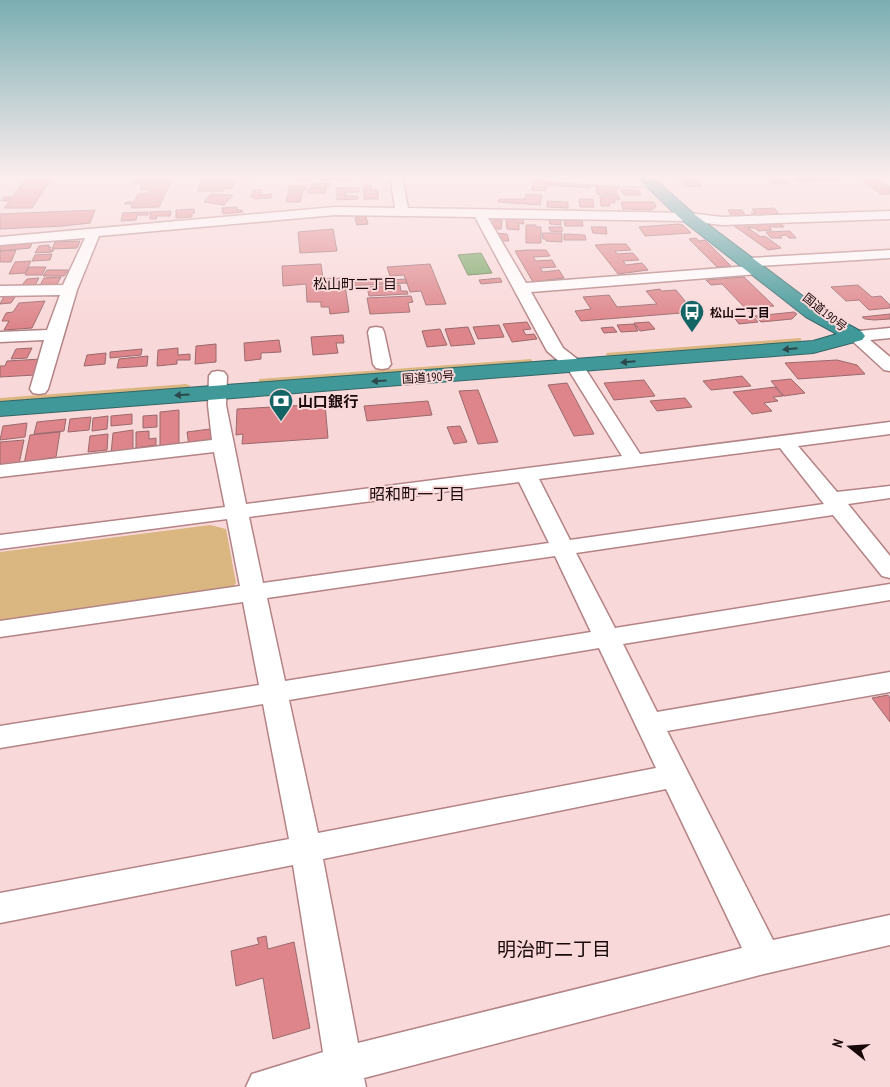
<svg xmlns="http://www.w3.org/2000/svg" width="890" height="1087" viewBox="0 0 890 1087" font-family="'PT Sans Narrow','Noto Sans JP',sans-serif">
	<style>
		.green { fill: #dab681 }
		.water { fill: #76a662; stroke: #5a7747 }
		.building { fill: #dd858a; stroke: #9a6a6c }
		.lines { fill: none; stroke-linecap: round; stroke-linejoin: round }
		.minor-casing { stroke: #b48385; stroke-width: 3 }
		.highway-casing { stroke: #336667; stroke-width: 2 }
		.minor { fill: #fff; fill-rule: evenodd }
		.highway { fill: #419899; fill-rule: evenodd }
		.oneway { fill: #2b494a }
		.labels { text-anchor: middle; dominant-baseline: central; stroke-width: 4; stroke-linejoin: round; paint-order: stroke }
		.far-poi-label { font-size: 12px; font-weight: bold; fill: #190809; stroke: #f9d8d9; text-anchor: start }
		.far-street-label { font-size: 12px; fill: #190809; stroke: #f9d8d9 }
		.far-neighbourhood-label { font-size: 14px; fill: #190809; stroke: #f9d8d9 }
		.poi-label { font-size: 15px; font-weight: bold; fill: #190809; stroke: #f9d8d9; text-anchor: start }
		.neighbourhood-label { font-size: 16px; fill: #190809; stroke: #f9d8d9 }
		.near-neighbourhood-label { font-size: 19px; fill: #190809; stroke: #f9d8d9 }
	</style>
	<rect width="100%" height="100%" fill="#f9d8d9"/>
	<path class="green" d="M800,338L802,340L789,343L607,357L606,353Z
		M531,359L534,364L259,384V379Z
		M186,384L191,386L185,389L0,403V398Z
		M210,525L226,529L236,583L230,590L0,622V552Z"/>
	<path class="water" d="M481,253L492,273L468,275L458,255Z"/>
	<path class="building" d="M204,175H249L248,179H235L232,188L223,189V191H197Z
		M299,175H311L314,176L313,180L298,181Z
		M320,175H334L333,180H320Z
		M369,175H382V179H363L362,177Z
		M676,175H692L702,186L687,187Z
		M764,175H778L789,183L776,184Z
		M144,176H173L159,207L131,208L133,204H124L126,202H134L138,194L148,193L150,190L140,189L143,183H133L135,180H142Z
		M335,176H350V180H334Z
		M834,176L840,180L797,182L792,177Z
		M52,178L32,208H4L10,201H1L4,197H12L26,179Z
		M537,178L592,183L590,188L549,185L545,191L531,190Z
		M862,180H878L890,187V194L882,195Z
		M330,183V187L312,188V184Z
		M371,185V190H378V199H364V186Z
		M596,185H618L619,189H616L617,195L597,194Z
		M289,186H306L305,190H288Z
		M326,188V193H308V189Z
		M337,188H359V192H346V196H358V199L337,200Z
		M253,190H262L261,195L272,194L271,198L254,199V197H251Z
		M621,190H638L641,195H624Z
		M289,191H303L300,202H286Z
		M211,194L233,195L224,205L204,202Z
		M526,194L542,195L540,205L498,202L499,199H525Z
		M600,196H619L620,200L615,199V203H609L610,206H601Z
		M579,199H593L594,207H580Z
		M547,201L568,202V208L547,207Z
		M621,202H654L656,207L651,210L623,209Z
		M237,207L238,210H242L243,212L223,214L222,208Z
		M774,208L779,214L754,216L751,213H755L752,209Z
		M194,209L195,213H192V217L176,218V210Z
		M95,210L90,223L63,226L0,229V214Z
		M728,210H742L747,218H733Z
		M171,211L170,216H157L156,219H150V212Z
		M148,212V215H137L136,220L121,221L123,213Z
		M360,216L366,217L368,224L357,225L355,218Z
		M506,219H523L524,224L519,223V230L507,229Z
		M549,219L561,220V225L550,224Z
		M493,220H502L501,229H492Z
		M564,220H582L583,226H565Z
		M779,221L784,227H769L772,230L758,231L755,228H749L746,224Z
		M678,224L683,225L691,233L645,236L639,227Z
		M742,224L761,237L765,236L781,248L768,250L733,225Z
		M526,225H536V227H541V243H526Z
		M549,227H562V232L550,231Z
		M591,227H606L607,234L593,233Z
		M333,229L337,251L300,253L298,232Z
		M790,231L796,238H789L786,235L780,236L782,238H771L766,232Z
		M496,233L507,234L509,241H498Z
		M542,233H562V242L546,241V239H543Z
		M564,234L585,235L586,240H564Z
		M696,238L699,241L705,240L731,266L717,267L689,239Z
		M80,241L77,248L52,249L55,242Z
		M32,243L30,248L0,251V245Z
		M608,244H626L631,250L615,251L617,254L633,253L639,260L623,261L626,265L642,263L648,270L618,274L595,245Z
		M49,245L48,247H51L49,250H54L52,252L35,253L39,246Z
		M16,250L11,262H0V251Z
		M528,250H546L550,256L533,257L536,261L552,260L556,267L540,268L543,272L559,270L564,278L533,282L515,251Z
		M52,254L50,260L32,261L35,255Z
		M31,261L25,273L9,274L15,262Z
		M321,264L323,279L344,278L349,312L330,314L329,307H321V302H307L306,284L283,286L282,266Z
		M430,264L446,304L426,305L421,291L410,292L404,275L390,276L387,267Z
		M29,267H46L42,275H25Z
		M47,270H68L64,276H43Z
		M61,277L56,286L39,287L44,278Z
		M744,277L774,306L760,307L763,310L748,311L722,284L711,285L706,280Z
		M39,278L35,285H22L27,279Z
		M500,278L502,282L481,284L479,280Z
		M406,279L407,283L345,286L344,283Z
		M400,285L401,291H407L408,294L369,296L367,287Z
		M858,285L872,297L881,296L890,305V308L869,310L859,300L846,301L831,287Z
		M660,289L662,291L676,290L694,312L581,321L575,311L591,309L583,297L609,295L617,307L657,304L646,291Z
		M5,294H17L11,303L0,304Z
		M411,296L413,302L408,303L410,312L370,314L367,298Z
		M45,301L32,328L4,330L9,321H2L6,313L13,312L19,303Z
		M794,312L797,314L792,319L761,322L755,316Z
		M890,314V319L874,320L865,319L862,317Z
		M753,316L758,322L739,324L734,317Z
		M527,322L531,329L523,330L526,335L534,334L537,339L512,342L503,324Z
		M649,322L655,329L640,331L634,323Z
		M634,324L638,331L621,332L617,325Z
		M499,325L504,337L478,339L473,327Z
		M468,327L475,344L451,346L445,329Z
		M613,327L617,332L604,333L601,328Z
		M440,329L447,345L427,347L422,331Z
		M343,335L344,343H336L338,353L313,355L311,337Z
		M279,340L281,352L261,353V359L245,361L244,343Z
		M216,344V362L195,364L196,346Z
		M32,348L27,358L11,359L16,349Z
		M178,348V355L190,354V360H177V364L157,366L158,350Z
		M142,349L141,355L110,358V352Z
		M106,353L105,364L84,366L87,355Z
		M148,356L147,366L117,368L119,359Z
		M41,359L35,375L0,377V366H5L7,361Z
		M837,360L857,365L865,374L798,379L785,363Z
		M742,376L751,386L711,390L703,381Z
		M791,379L805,393L784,396L771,381Z
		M644,380L655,396L614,400L604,383Z
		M567,383L594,434L574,436L548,385Z
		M775,387L783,396L773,397L778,401L764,403L772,411L752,414L733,392Z
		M478,390L498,442L478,444L459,391Z
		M685,398L692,407L657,411L650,401Z
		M428,401L432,415L367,421L364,406Z
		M325,404L328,438L242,444L243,434L236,435L237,409Z
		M179,410V446L160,448V412Z
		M132,414V424L111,426V416Z
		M157,415V427L143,428V416Z
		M108,416L107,429L92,431L93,418Z
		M91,417L89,430L68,432L70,419Z
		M66,419L64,431L34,434L37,422Z
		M27,423L25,437L0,440L3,426Z
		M460,426L467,442L454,444L447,427Z
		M210,429L212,441L189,446L187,432Z
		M133,430V452L111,454L113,433Z
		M149,431V439L156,438V445L136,448V432Z
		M60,432L56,457L42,459V462L24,464L30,435Z
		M108,434L107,450L88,452L90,436Z
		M24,440L19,464L0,467V442Z
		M888,695L890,698V722L872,698Z
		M266,936L268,949L294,942L310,1028L273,1039L263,978L236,986L231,951L259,944L257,938Z"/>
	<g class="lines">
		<defs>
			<path id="minor" d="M390,175H402L408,208L688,213L722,217L890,211V219L722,225L688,221L488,218L526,283L749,266L742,262L744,259L749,258L890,250V258L759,266L765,270L763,273L758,274L531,292L563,348L581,362L640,454L890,422V434L798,446L837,492L890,486V498L848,504L890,556V578L882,576L833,515L576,553L615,628L890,584V600L623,644L657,712L890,672V692L667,731L773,940L890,915V945L764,974L364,1078L366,1087H246L252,1074L323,1052L293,865L0,923V893L289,839L263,704L0,748V726L259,685L243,602L0,637V621L240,586L227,519L0,549V535L225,507L214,452L0,477V465L212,440L208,405L209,376L212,372L218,371L224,372L227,376L226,405L246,504L622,456L568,369L547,351L475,217L335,215L99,236L77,290L48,389L45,393L39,394L33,393L30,389L44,340L0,342V332L47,330L60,295L0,296V286L63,285L85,238L0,245V237L335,207L395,208ZM780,448L824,504L570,540L539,479ZM519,482L549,543L263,583L249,517ZM555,556L591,632L285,681L267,598ZM599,648L656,768L318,833L289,700ZM666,789L742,948L358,1043L323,859Z
				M526,175H576L648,179L654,183C646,192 550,180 532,179Z
				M376,327L382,328L384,332L391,364L388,368L382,369L376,368L373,364L368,332L370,328Z
				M890,328V338L870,340L890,357V371L884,370L847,336L849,332Z"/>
			<path id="highway" d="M634,175H650L694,214L820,309L862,332L865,336L862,340L813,353L0,416V402L813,341L837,334L806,317L682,220Z"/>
		</defs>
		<use href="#minor" class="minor-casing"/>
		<use href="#highway" class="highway-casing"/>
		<use href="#minor" class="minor"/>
		<use href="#highway" class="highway"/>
	</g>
	<defs><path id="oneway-solid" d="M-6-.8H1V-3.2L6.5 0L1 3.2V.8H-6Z" transform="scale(1.25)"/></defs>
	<g class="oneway">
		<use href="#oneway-solid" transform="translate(790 349) rotate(175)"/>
		<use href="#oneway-solid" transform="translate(628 362) rotate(175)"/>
		<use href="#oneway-solid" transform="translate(379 381) rotate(176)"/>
		<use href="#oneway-solid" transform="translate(182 395) rotate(176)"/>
	</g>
	<linearGradient id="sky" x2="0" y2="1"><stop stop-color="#7aaeb2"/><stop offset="0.54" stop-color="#fcedee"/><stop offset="1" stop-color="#fcedee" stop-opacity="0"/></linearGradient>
	<rect width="890" height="327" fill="url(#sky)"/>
	<defs>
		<symbol id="bus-pin" viewBox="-11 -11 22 30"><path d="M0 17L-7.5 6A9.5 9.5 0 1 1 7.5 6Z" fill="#146465" stroke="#f9d8d9"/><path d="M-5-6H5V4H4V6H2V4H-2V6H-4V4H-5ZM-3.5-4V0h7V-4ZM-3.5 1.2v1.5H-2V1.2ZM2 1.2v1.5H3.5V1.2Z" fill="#fff"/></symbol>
		<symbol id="bank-pin" viewBox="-11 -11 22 30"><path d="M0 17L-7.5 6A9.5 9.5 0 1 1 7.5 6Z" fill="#146465" stroke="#f9d8d9"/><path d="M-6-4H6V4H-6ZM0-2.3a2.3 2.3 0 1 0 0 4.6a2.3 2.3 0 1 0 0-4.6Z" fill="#fff"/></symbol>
	</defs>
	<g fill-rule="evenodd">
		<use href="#bus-pin" x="678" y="298" width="28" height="38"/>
		<use href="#bank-pin" x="267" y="387" width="28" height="38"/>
	</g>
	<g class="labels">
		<g class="far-poi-label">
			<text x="710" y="312">松山二丁目</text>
		</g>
		<g class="far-street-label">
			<text transform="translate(825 312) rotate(39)">国道190号</text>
			<text transform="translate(428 377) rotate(-4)">国道190号</text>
		</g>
		<g class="far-neighbourhood-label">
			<text x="355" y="284">松山町二丁目</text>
		</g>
		<g class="poi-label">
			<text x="298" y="401">山口銀行</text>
		</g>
		<g class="neighbourhood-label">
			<text x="417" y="494">昭和町一丁目</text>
		</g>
		<g class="near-neighbourhood-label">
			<text x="554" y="949">明治町二丁目</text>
		</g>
	</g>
	<g transform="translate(850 1047) rotate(287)" stroke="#f9d8d9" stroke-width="4" paint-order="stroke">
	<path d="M0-4L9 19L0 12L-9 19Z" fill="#190809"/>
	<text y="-8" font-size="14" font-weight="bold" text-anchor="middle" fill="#190809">N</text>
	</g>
</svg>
